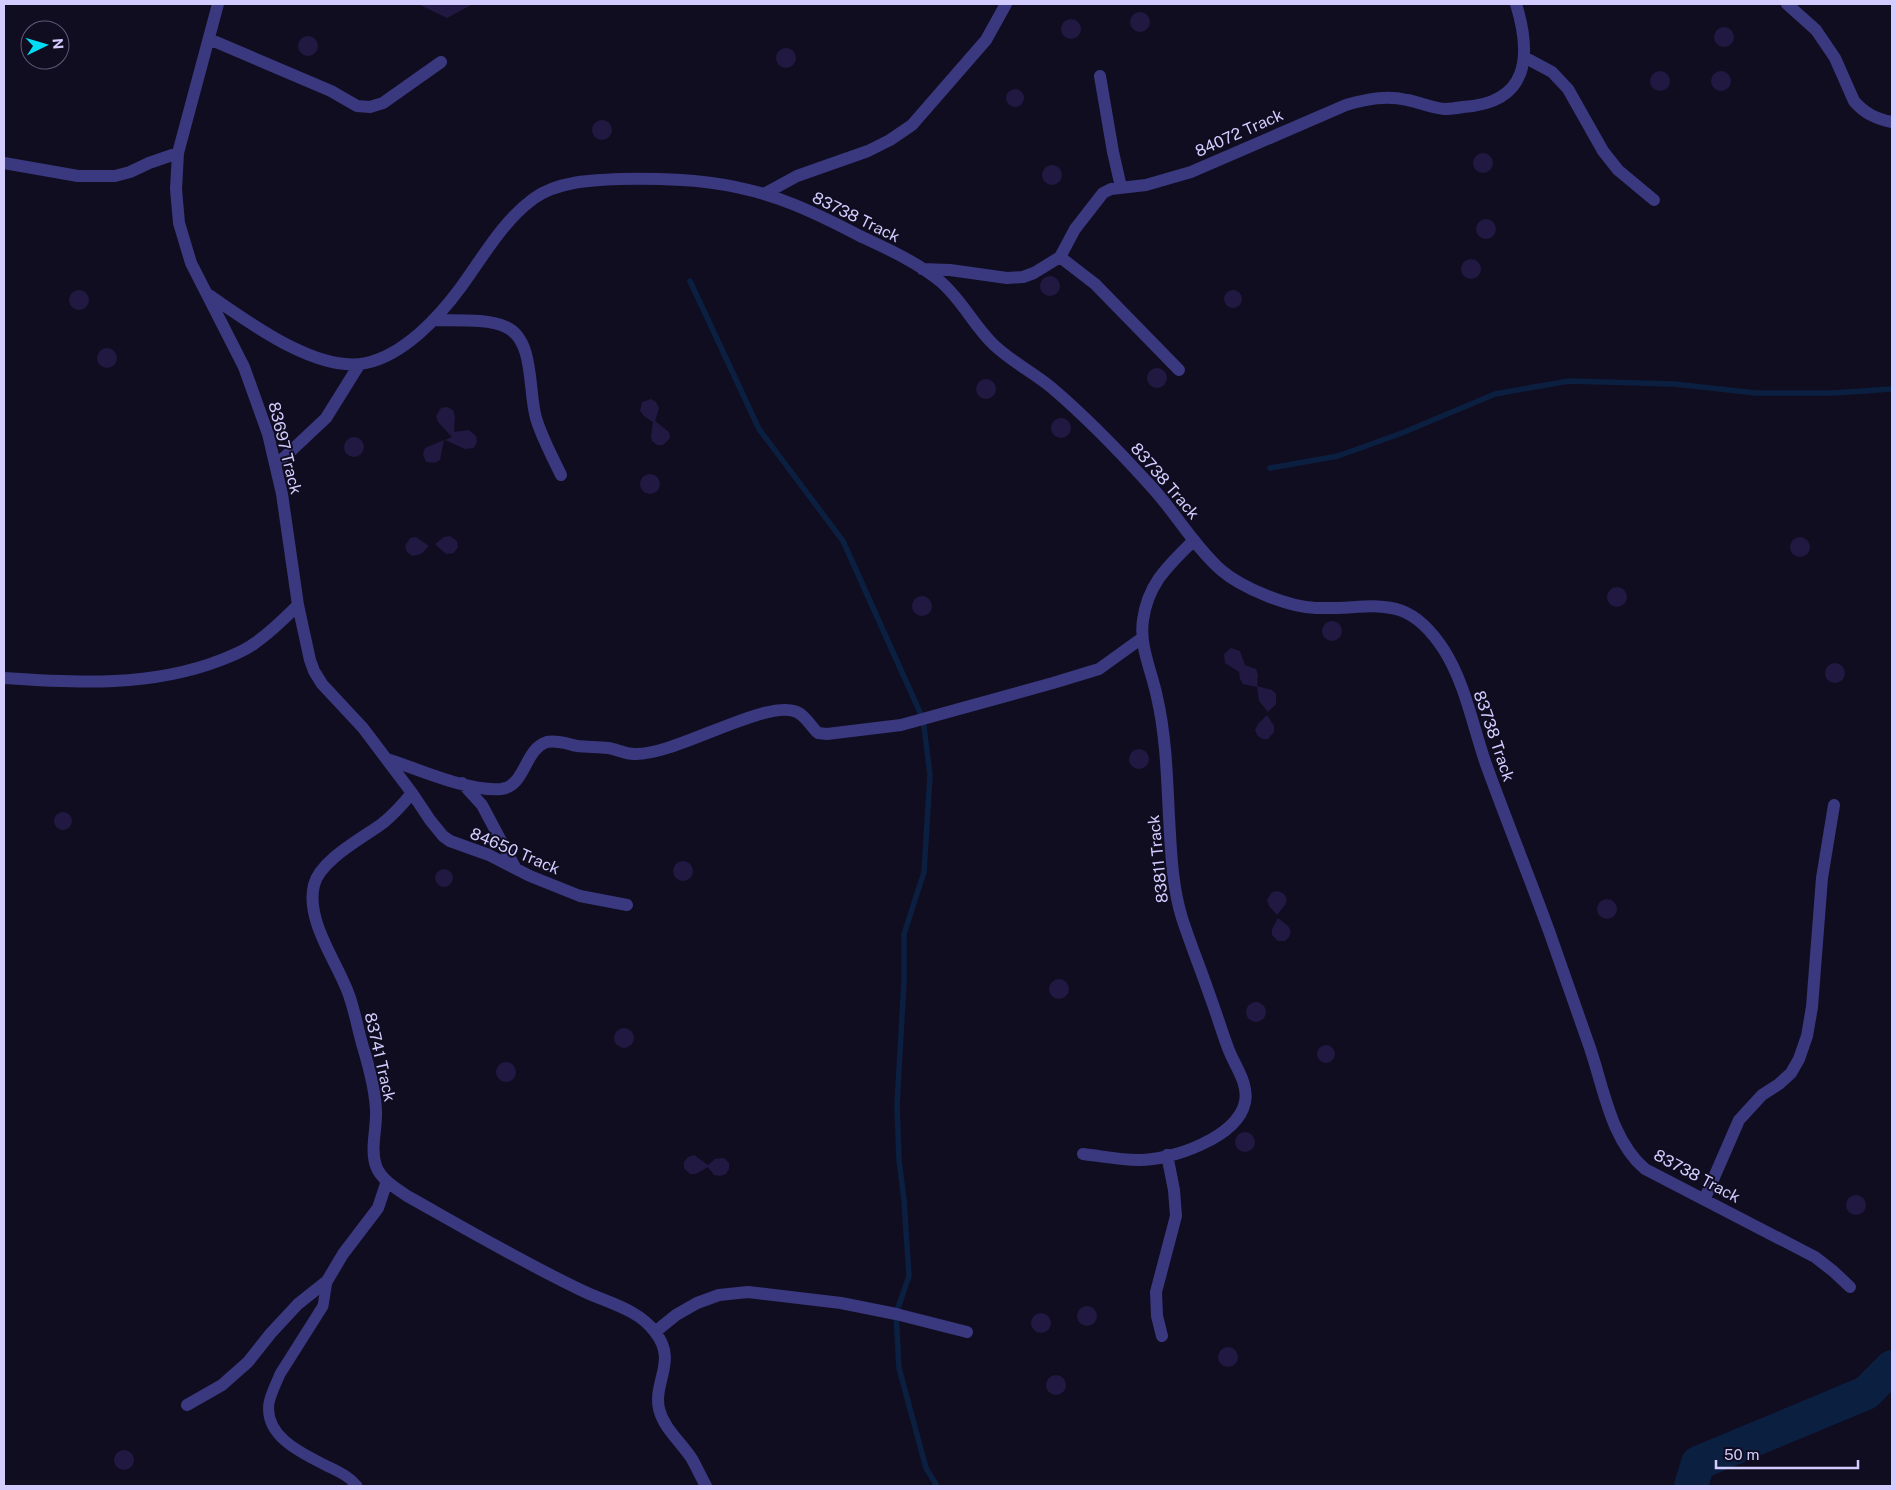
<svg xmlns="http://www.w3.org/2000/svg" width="1896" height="1490" viewBox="0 0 1896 1490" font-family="'Public Sans',sans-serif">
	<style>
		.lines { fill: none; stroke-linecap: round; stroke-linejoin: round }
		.stream { stroke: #0b1f41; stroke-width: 5.5 }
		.river { stroke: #0b1f41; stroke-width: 34 }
		.building { fill: #211941 }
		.service { stroke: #3a387f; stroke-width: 11 }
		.minor { stroke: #3a387f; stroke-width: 12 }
		.labels { text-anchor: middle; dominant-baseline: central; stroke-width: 4; stroke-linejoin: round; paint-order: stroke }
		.street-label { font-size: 16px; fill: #d2ccff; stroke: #100d20 }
	</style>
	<rect width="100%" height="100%" fill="#100d20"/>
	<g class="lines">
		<path class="stream" d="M690,281L759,429L843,541L923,719L930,775L924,872L904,934V982L897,1105L899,1160L904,1200L909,1276L896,1314L899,1368L926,1468L937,1486
			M1270,468L1338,456L1402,433L1495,394L1569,381L1674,384L1756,393H1834L1892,389"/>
		<path class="river" d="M1691,1486L1698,1463L1866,1393L1892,1367"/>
	</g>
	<path class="building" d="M418,4H473L447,18Z
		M1130 22a10 10 0 1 1 20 0a10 10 0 1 1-20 0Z
		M1061 29a10 10 0 1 1 20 0a10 10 0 1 1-20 0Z
		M1714 37a10 10 0 1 1 20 0a10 10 0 1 1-20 0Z
		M298 46a10 10 0 1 1 20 0a10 10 0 1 1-20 0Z
		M776 58a10 10 0 1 1 20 0a10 10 0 1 1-20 0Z
		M1711 81a10 10 0 1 1 20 0a10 10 0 1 1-20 0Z
		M1650 81a10 10 0 1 1 20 0a10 10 0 1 1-20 0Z
		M1006 98a9 9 0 1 1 18 0a9 9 0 1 1-18 0Z
		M592 130a10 10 0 1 1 20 0a10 10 0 1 1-20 0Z
		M1473 163a10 10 0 1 1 20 0a10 10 0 1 1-20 0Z
		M1042 175a10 10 0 1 1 20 0a10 10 0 1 1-20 0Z
		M1476 229a10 10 0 1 1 20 0a10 10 0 1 1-20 0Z
		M1461 269a10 10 0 1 1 20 0a10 10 0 1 1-20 0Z
		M1040 286a10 10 0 1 1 20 0a10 10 0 1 1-20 0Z
		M1224 299a9 9 0 1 1 18 0a9 9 0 1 1-18 0Z
		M69 300a10 10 0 1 1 20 0a10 10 0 1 1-20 0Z
		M97 358a10 10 0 1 1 20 0a10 10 0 1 1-20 0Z
		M1147 378a10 10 0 1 1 20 0a10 10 0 1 1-20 0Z
		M976 389a10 10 0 1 1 20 0a10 10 0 1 1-20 0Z
		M651,399L656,402L659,408L655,421L669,432L670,438L663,445H657L652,441L651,436L653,422L644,416L640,411L642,402Z
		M447,407L453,410L455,416L454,432L469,430L476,436L477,442L474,448L465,449L445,440L452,437L438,422L436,416L441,408Z
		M1051 428a10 10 0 1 1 20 0a10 10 0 1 1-20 0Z
		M344 447a10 10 0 1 1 20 0a10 10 0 1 1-20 0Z
		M444,440L440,460L435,463L426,462L423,454L425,448Z
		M640 484a10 10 0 1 1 20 0a10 10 0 1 1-20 0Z
		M450,536L457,541L458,547L454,553L446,554L435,544L444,537Z
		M416,537L429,546L421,554L412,556L407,552L405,546L410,538Z
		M1790 547a10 10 0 1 1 20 0a10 10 0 1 1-20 0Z
		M1607 597a10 10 0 1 1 20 0a10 10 0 1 1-20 0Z
		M912 606a10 10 0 1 1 20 0a10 10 0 1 1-20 0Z
		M1322 631a10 10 0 1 1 20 0a10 10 0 1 1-20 0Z
		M1231,648L1240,651L1245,665L1256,669L1258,675L1257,687L1243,684L1240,679L1239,672L1225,663L1224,654Z
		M1825 673a10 10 0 1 1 20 0a10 10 0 1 1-20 0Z
		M1257,686L1272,690L1276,694V704L1268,712L1259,701Z
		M1267,715L1274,726V732L1268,739H1262L1257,735L1255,730L1258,724Z
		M1129 759a10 10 0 1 1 20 0a10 10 0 1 1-20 0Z
		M54 821a9 9 0 1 1 18 0a9 9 0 1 1-18 0Z
		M673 871a10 10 0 1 1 20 0a10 10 0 1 1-20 0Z
		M435 878a9 9 0 1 1 18 0a9 9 0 1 1-18 0Z
		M1278,891L1284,894L1287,899L1285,905L1277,915L1269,906L1267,900L1272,892Z
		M1597 909a10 10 0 1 1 20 0a10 10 0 1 1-20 0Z
		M1278,918L1288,926L1291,931L1289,937L1285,941H1278L1272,935V929Z
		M1049 989a10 10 0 1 1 20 0a10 10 0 1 1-20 0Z
		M1246 1012a10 10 0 1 1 20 0a10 10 0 1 1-20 0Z
		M614 1038a10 10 0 1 1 20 0a10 10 0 1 1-20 0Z
		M1317 1054a9 9 0 1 1 18 0a9 9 0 1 1-18 0Z
		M496 1072a10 10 0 1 1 20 0a10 10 0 1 1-20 0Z
		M1235 1142a10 10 0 1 1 20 0a10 10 0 1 1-20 0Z
		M694,1155L708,1165L715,1159L724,1158L729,1163V1169L726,1174L720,1176L714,1175L708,1167L696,1174H690L684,1168V1162L688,1157Z
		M1846 1205a10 10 0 1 1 20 0a10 10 0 1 1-20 0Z
		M1077 1316a10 10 0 1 1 20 0a10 10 0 1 1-20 0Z
		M1031 1323a10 10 0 1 1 20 0a10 10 0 1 1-20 0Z
		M1218 1357a10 10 0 1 1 20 0a10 10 0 1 1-20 0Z
		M1046 1385a10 10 0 1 1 20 0a10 10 0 1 1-20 0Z
		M114 1460a10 10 0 1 1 20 0a10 10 0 1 1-20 0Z"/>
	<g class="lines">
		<path class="service" d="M327,1281L323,1306L280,1374C276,1384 271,1393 269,1403C264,1436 301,1453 325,1465C337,1471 348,1475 357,1486"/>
		<path class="minor" d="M218,4L178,153L176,189L179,223L191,263L244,367L268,434L282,494L298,605L310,660L314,671L322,684L363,728L412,793C403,804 394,814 383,823C363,838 320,860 314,885C305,921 338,963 349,995C355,1012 358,1030 363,1047C369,1067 375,1089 376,1110C377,1128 370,1149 376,1166C381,1180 397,1189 409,1197C466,1229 524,1263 583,1291C608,1303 638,1309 655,1332C678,1361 653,1381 659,1409C664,1429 681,1442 692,1459C697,1468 701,1477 706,1486
			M1787,4L1816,30L1835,58L1854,101C1865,114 1877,119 1892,122
			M209,39L331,91L357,106L370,107L383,103L441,62
			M1524,57L1552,72L1568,89L1603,151L1618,170L1654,200
			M1100,76L1113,152L1121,187
			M4,163L78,176H115L130,172L149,163L178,153
			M764,194L797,176L868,151L890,140L912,125L986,40L1006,4
			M1060,257L1095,284L1179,370
			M922,269L950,270L1007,278L1023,277L1034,273L1060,257L1075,229L1103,193L1111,189L1146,185L1191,172L1346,105C1367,99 1386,95 1407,100C1419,102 1431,108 1444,109C1450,109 1457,108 1463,107C1529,103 1532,56 1516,4
			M209,295C247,321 317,374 366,363C404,355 439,317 461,287C483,257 502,222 533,199C557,181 593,180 622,179C684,178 736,181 795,205C817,214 839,225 860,236C888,249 917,262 941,282C962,300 974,326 994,345C1012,362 1034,373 1052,388C1086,417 1118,450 1148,483C1174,510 1193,545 1221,570C1242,588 1288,607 1316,608C1375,610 1405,590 1444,650C1466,685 1473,728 1487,767C1507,822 1529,876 1549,931C1563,970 1576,1009 1590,1048C1604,1089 1611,1140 1645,1169L1815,1257L1833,1271L1850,1287
			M433,320C453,321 487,318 506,327C535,340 528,391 536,418C542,438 552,456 561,475
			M276,465L326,418L359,365
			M4,678C76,683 152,687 221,660C233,655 245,651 255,643C271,632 284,619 298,605
			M387,759C418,769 469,792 501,789C526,786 524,749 547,742C557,740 568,744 577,746C587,747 598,747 608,748C616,749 625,754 634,754C675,756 766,698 797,712C806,716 811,727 818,733L827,734L901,725L1053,683L1099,669L1142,638
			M462,783L482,805L516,869
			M412,793L430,820L443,836L450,841L489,855L530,876L580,896L627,905
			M1083,1154C1101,1156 1120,1160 1138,1160C1169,1161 1238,1138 1245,1102C1249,1083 1234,1065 1228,1048C1222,1032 1217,1015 1211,999C1202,972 1191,946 1182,918C1172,886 1171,851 1169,817C1167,777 1166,736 1157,697C1152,672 1139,646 1143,620C1148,583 1169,565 1194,540
			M1705,1198L1739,1120L1762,1095L1779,1084L1791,1073L1799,1059L1807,1036L1812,1007L1822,878L1834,805
			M655,1332L676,1315L697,1303L719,1295L748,1292L841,1303L896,1314L967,1332
			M1162,1336L1157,1316L1156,1292L1176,1216L1174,1190L1167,1155
			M187,1405L222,1385L248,1362L271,1333L298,1304L327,1281L343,1254L378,1208L387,1181"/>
	</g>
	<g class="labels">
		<g class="street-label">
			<text transform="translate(1239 133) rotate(-24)">84072 Track</text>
			<text transform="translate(856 217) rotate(26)">83738 Track</text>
			<text transform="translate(285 448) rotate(76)">83697 Track</text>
			<text transform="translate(1165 481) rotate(49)">83738 Track</text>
			<text transform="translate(1494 736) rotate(71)">83738 Track</text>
			<text transform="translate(515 851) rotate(23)">84650 Track</text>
			<text transform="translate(1158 859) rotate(-96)">83811 Track</text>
			<text transform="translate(380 1057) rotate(77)">83741 Track</text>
			<text transform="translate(1697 1176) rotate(28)">83738 Track</text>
		</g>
	</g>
	<rect width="1896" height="1490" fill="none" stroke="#d2ccff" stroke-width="10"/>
	<g transform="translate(45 45) rotate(85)"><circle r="24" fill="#100d20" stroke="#5e5979"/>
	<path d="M0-4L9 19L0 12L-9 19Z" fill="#01ddf5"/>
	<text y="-8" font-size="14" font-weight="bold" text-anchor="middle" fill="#d2ccff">N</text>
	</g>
	<path d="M1716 1460v8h142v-8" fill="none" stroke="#d2ccff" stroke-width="2.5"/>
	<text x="1724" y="1460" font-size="15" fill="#d2ccff" stroke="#100d20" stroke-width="4" paint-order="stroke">50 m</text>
</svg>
